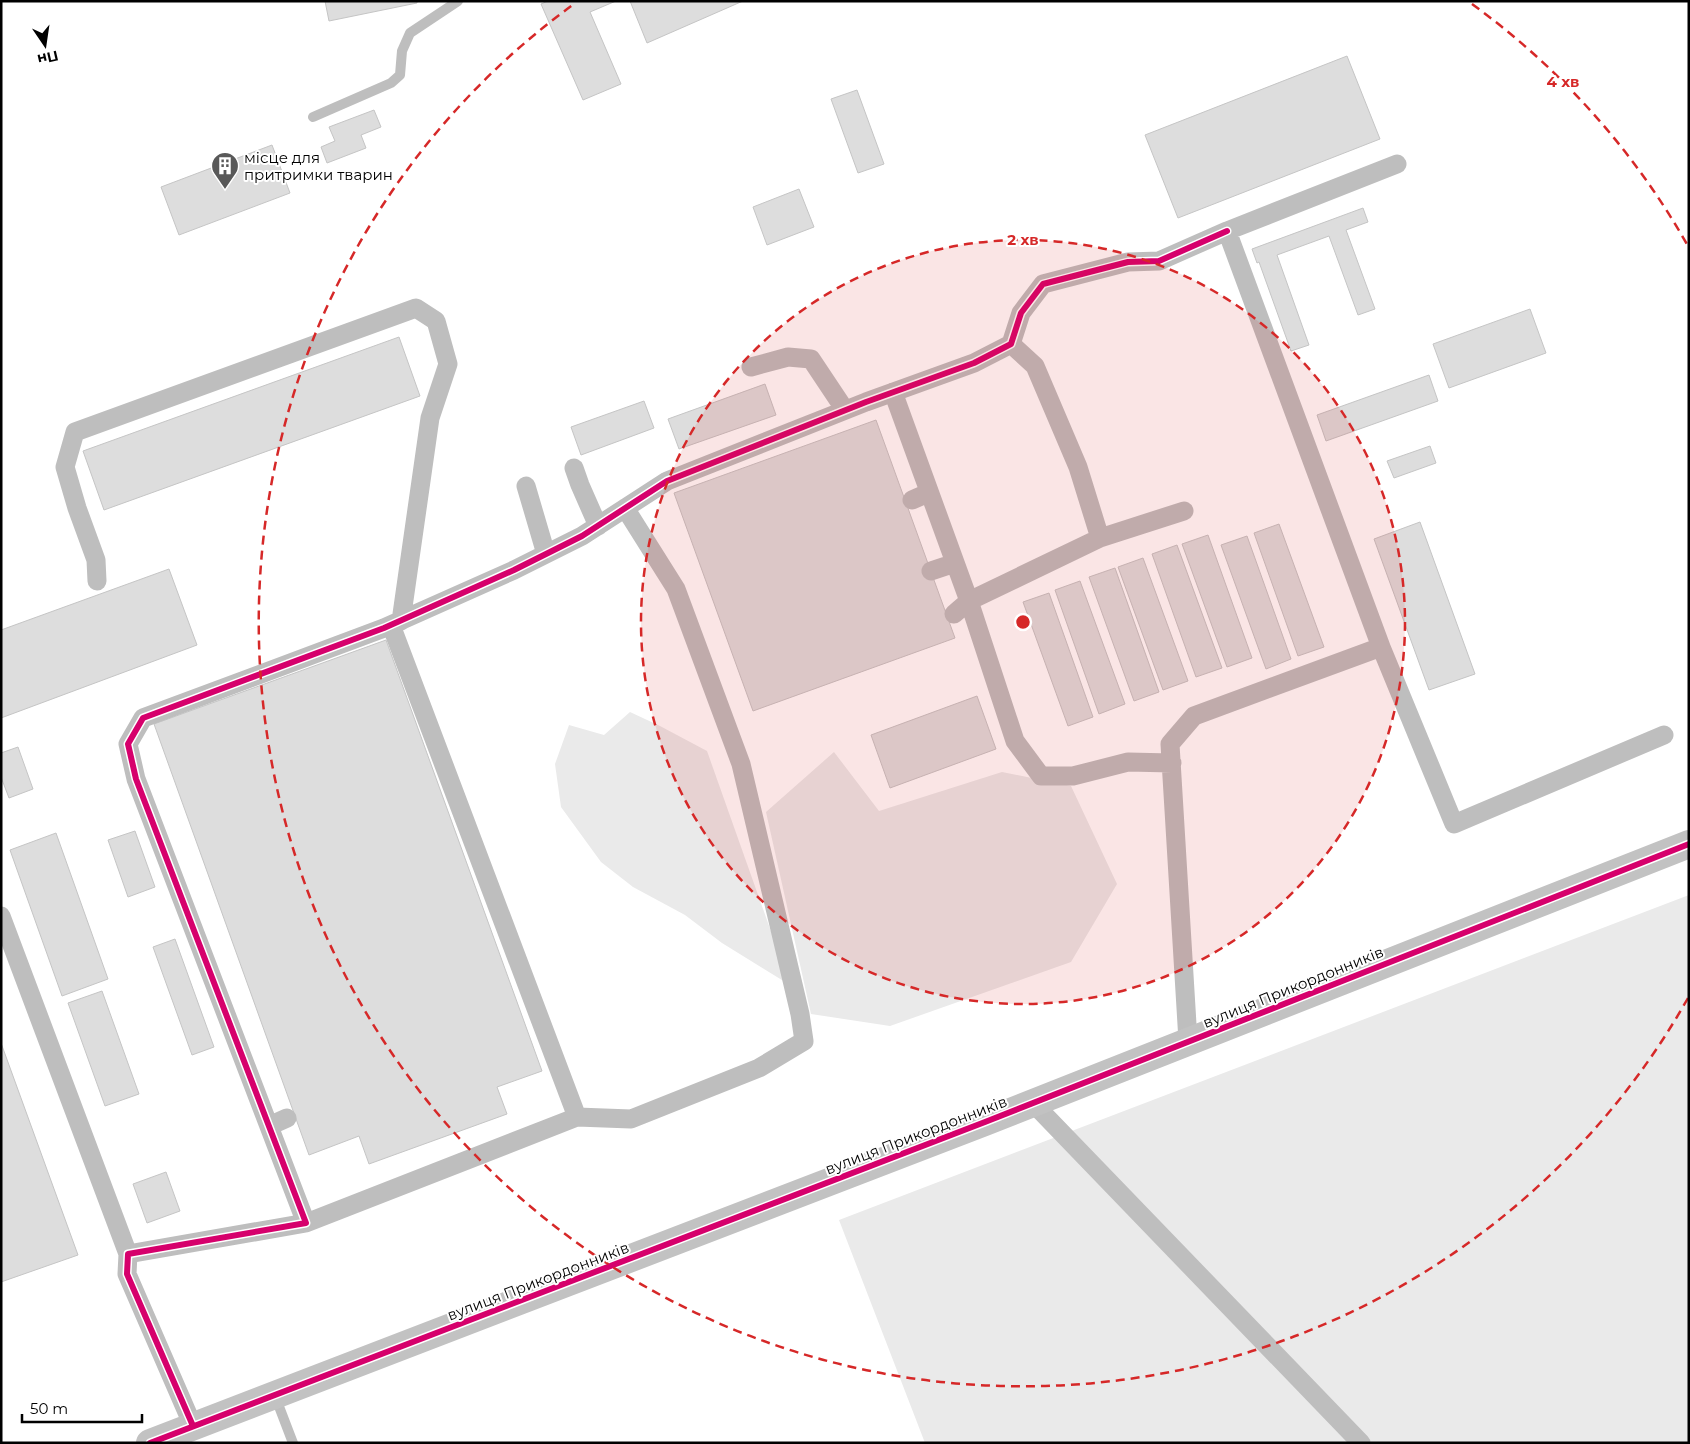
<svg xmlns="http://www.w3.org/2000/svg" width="1690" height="1444" viewBox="0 0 1690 1444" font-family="Montserrat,sans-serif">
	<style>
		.green { fill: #eaeaea }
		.building { fill: #ddd; stroke: #c5c5c5 }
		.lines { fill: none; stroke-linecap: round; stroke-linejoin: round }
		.lane { stroke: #bebebe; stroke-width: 10 }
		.street { stroke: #bebebe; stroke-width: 19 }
		.secondary { stroke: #c2c2c2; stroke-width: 28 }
		.cycleway-casing { stroke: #fff; stroke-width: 9 }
		.cycleway { stroke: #d6006c; stroke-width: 6 }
		.ring { fill: none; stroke: #d62828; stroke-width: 2.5; stroke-dasharray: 9 6 }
		.labels { text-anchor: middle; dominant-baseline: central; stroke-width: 4; stroke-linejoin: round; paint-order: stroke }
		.poi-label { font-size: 15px; fill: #000; stroke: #fff; text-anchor: start }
		.street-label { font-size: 15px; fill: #000; stroke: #fff }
		.centre { fill: #d62828; stroke: #fff; stroke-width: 2.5 }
		.ring-label { font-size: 15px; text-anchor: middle; font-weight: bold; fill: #d62828; stroke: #fff; stroke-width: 4; stroke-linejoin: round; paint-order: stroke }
	</style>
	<rect width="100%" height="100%" fill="#fff"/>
	<path class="green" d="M630,712L660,726L707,751L790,985L722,943L685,915L633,887L601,862L561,807L555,764L569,725L604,735Z
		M834,752L879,811L1002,772L1071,786L1117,884L1071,962L890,1026L811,1014L766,812Z
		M1689,895V1443H925L839,1220Z"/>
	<path class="building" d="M325,1H417V3L329,21Z
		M548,1H616L590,12L621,84L583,100L541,4Z
		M630,1H743L647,43Z
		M1347,56L1380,139L1178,218L1145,135Z
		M857,90L884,164L858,173L831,99Z
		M374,110L381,127L361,135L366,148L327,163L321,147L335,141L329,127Z
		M272,145L290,193L179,235L161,187Z
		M799,189L814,227L767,245L753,207Z
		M1363,208L1368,222L1346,230L1375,309L1358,315L1329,236L1277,255L1309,345L1291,351L1259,262L1257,263L1252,249Z
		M1530,309L1546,353L1449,388L1433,344Z
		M399,337L420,396L104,510L83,451Z
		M1429,375L1438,401L1326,441L1317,415Z
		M765,384L776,415L679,449L668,419Z
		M644,401L654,428L581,455L571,427Z
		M876,420L955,638L753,711L674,493Z
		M1430,446L1436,463L1394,478L1387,461Z
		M1420,522L1475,674L1429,690L1374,539Z
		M1279,524L1324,647L1298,656L1254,533Z
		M1208,535L1252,658L1227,667L1182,544Z
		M1247,536L1291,659L1266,669L1221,545Z
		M1177,545L1222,668L1196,677L1152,554Z
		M1143,558L1188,681L1163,690L1118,567Z
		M1115,568L1159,692L1134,701L1089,577Z
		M169,569L197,645L1,718V630Z
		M1080,581L1125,704L1099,714L1055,590Z
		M1049,593L1093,717L1068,726L1023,602Z
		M386,640L542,1071L497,1087L507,1114L369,1164L359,1136L309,1155L154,724Z
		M977,696L996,749L890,788L871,735Z
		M18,747L33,789L9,798L1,777V753Z
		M135,831L155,887L128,897L108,840Z
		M56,833L108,979L62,996L10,850Z
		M175,939L214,1047L192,1055L153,947Z
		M102,991L139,1094L105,1106L68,1003Z
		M1,1043L78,1255L1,1282Z
		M166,1172L180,1211L147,1223L133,1184Z"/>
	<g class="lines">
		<path class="lane" d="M313,117L391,83L400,75L402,51L410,33L458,1
			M275,1396L293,1443"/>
		<path class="street" d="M1011,344L1035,366L1078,467L1100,538
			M751,367L788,357L811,359L845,410
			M893,392L969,601L954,614
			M574,468L580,485L598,526
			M526,486L546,554
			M912,500L928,493
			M931,571L955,563
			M97,581L96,560L77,508L65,467L75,432L416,308L436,321L448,364L430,418L401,621
			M1381,647L1227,231L1397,164
			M1172,763L1128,762L1073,776H1041L1015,741L969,601L1100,538L1184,511
			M1,916L128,1254
			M1188,1041L1170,744L1194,716L1381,647L1454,824L1664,735
			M1033,1103L1361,1443
			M577,1117L631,1119L759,1068L804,1041L800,1014L741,764L676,589L625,508
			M269,1126L287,1118
			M306,1223L577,1117L391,625
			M193,1426L127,1274L128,1254L306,1223L136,779L128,744L143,718L384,628L514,570L582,536L667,481L866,402L974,363L1011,344L1021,313L1043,284L1128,262L1159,261L1227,231"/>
		<path class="secondary" d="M150,1443L985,1122L1689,844"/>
		<defs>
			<path id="cycleway" d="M193,1426L127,1274L128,1254L306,1223L136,779L128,744L143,718L384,628L514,570L582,536L667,481L866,402L974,363L1011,344L1021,313L1043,284L1128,262L1159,261L1227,231
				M150,1443L985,1122L1689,844"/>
		</defs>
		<use href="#cycleway" class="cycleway-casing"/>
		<use href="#cycleway" class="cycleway"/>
	</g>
	<circle cx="1023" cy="622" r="382" fill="#d62828" fill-opacity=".12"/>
	<g class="ring">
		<circle cx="1023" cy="622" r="382"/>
		<path d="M1688 998A764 764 0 1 1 574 4M1472 4A764 764 0 0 1 1688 246"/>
	</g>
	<defs>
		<symbol id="building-pin" viewBox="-11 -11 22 30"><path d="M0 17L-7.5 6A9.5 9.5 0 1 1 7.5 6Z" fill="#595959" stroke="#fff"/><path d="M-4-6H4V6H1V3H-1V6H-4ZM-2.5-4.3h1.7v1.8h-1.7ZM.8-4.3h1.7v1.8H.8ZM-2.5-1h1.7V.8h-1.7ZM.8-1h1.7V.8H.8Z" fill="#fff"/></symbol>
	</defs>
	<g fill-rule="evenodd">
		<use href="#building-pin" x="209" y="150" width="32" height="43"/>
	</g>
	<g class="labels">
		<g class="poi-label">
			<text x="244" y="157">місце для<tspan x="244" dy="17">притримки тварин</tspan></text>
		</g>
		<g class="street-label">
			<text transform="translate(1293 987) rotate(-22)">вулиця Прикордонників</text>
			<text transform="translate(916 1135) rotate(-21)">вулиця Прикордонників</text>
			<text transform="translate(538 1281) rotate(-21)">вулиця Прикордонників</text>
		</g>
	</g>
	<circle cx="1023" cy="622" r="8" class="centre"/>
	<g class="ring-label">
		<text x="1563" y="87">4 хв</text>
		<text x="1023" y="245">2 хв</text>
	</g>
	<rect width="1690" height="1444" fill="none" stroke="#000000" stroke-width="5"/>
	<g transform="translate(45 45) rotate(167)" stroke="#ffffff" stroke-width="4" paint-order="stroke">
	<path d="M0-4L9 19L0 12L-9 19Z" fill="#000000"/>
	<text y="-8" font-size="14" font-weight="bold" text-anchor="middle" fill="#000000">Пн</text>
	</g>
	<path d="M22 1414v8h120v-8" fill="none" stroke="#000000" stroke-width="2.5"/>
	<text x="30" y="1414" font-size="15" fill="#000000" stroke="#ffffff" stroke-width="4" paint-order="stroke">50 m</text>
</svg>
